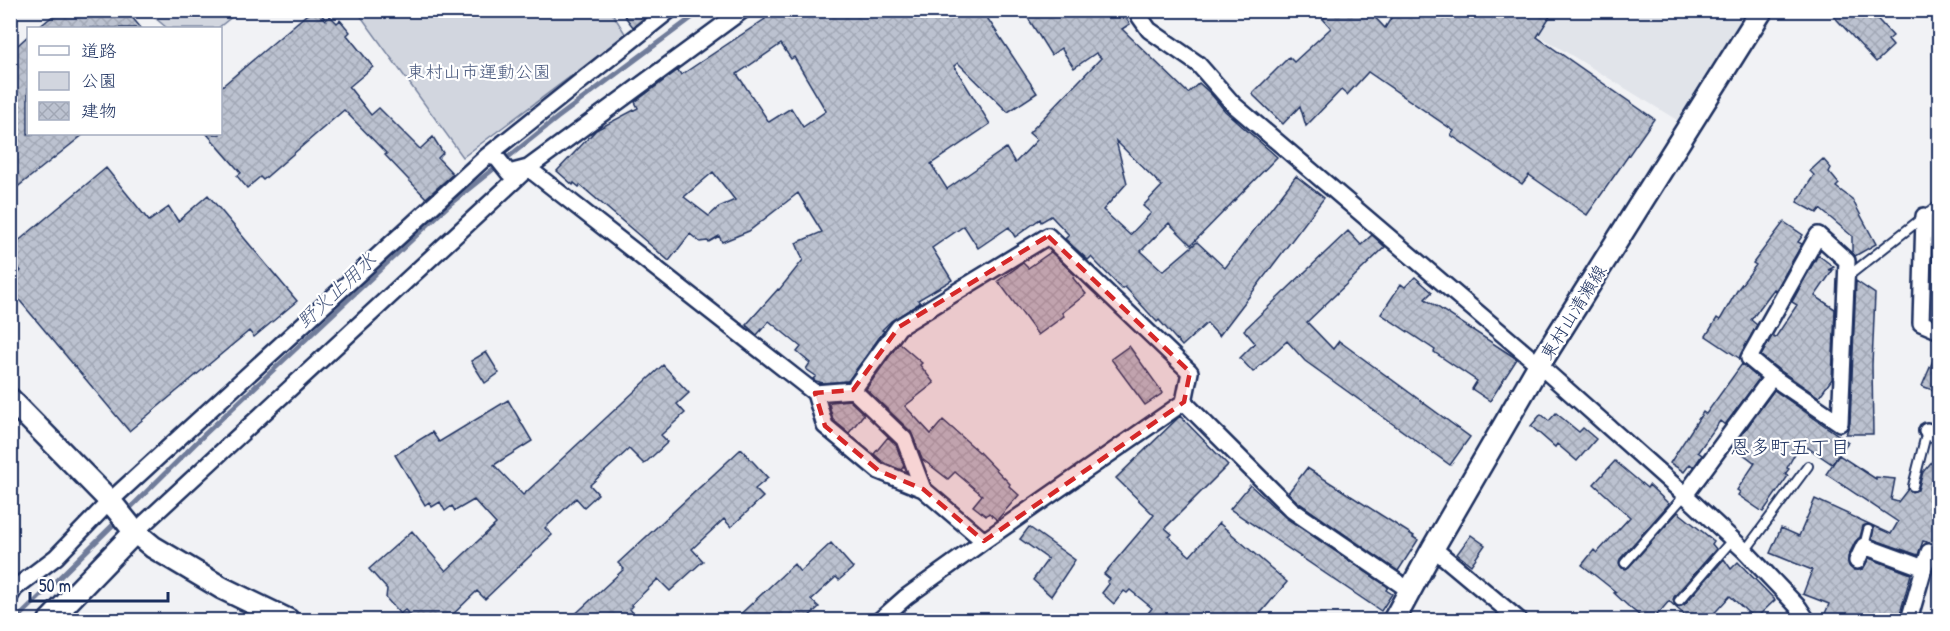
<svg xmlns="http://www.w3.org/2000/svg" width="1950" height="631" viewBox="0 0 1950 631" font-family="'Patrick Hand','Klee One',sans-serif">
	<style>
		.built { fill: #e1e4ea }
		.park { fill: #d2d6df; stroke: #76829e; stroke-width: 1.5 }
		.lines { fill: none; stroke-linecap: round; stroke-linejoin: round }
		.stream { stroke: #707c9a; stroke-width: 5 }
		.building { fill: url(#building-cross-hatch); stroke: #1b2f5e; stroke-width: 1.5; fill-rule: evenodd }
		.lane-casing { stroke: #1b2f5e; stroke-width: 12 }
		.street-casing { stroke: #1b2f5e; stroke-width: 20 }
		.secondary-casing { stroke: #1b2f5e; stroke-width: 26 }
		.lane { stroke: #fff; stroke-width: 8 }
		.street { stroke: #fff; stroke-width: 15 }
		.secondary { stroke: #fff; stroke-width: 21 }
		.marked { fill: #d62828; fill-opacity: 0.2; stroke: #d62828; stroke-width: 4.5; stroke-dasharray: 12 8; stroke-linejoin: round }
		.labels { text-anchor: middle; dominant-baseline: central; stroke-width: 4.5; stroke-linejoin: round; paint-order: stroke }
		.park-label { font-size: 18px; fill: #49597e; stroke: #fff }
		.street-label { font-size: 18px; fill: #1b2f5e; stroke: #fff }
		.water-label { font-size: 20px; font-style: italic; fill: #4c5c81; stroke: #fff }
		.neighbourhood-label { font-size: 20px; fill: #1b2f5e; stroke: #fff }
	</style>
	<defs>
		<pattern id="building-cross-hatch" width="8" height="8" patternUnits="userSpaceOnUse" patternTransform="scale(1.5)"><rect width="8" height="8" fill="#bcc2d0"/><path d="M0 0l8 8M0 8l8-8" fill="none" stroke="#a1a7b5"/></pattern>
	</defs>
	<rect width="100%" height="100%" fill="#f1f2f5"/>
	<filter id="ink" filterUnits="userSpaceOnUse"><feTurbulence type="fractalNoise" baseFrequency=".0167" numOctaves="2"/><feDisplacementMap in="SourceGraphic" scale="12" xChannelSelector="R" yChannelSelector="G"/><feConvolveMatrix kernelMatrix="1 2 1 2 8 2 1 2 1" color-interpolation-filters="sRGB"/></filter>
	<g filter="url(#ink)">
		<path class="built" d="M1499,11H1747L1677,120Z"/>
		<path class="park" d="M147,11H239L218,28H167Z
			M357,11H611L626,35L463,157Z"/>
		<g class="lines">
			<path class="stream" d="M125,513L205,434L451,203L557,118L702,10
				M16,620L118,520"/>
		</g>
		<path class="building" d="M60,10H126L141,28H38Z
			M312,10H317L326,20L330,16L337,23L340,20L350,32L347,35L373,67L349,87L371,115L379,108L420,149L433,137L443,153L438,158L453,174L426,198L385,155L387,154L344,110L263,180L260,177L247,188L237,176L241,173L207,134H220V88Z
			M620,10H654L633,27Z
			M760,10H982L1037,93L1008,112L958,63L954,66L990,124L931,164L947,189L1006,148L1015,163L1037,140L1029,133L1101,58L1096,53L1074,68L1061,48L1051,55L1023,10H1120L1130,24L1122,29L1188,93L1199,83L1211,94L1225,111L1277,157L1191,245L1169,223L1141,251L1163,271L1197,242L1225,268L1296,176L1324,198L1219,336L1207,323L1182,346L1159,320L1157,322L1125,287L1122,289L1091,257L1088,260L1065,239L1069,235L1051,216L1041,222L1040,219L1015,237L1009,227L978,248L964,226L932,248L952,280L918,300L920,303L891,321L882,330L884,331L848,381L823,383L816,381L813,379L816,376L806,369L810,363L797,352L801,347L769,321L757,335L746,325L778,289L779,290L803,260L796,243L822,232L798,193L749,231L722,242L719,236L709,242L707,241L700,242L690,234L669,261L580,185L579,187L574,183L573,185L557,171L596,130L638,108L635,102L678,70L681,75L765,19ZM781,44L791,59L794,57L826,111L803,127L791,108L769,122L737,74ZM1116,141L1162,186L1143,206L1151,213L1130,235L1103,210L1127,183ZM713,172L735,200L719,207L709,216L684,197Z
			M1332,10H1368L1385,28L1396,10H1554L1537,37L1654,119L1587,215L1529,175L1522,184L1451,135L1454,131L1368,72L1347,95L1341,90L1306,126L1300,106L1283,124L1252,94L1289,57L1294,62L1331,28L1323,19Z
			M1828,10H1869L1893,36L1888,40L1893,46L1876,62Z
			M28,36V134H84L10,193V52Z
			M1823,159L1831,168L1829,172L1839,184L1836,187L1852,199L1876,244L1855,256L1852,252V236L1820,209L1817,213L1797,202L1814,175L1810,171Z
			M106,168L149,221L169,207L178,221L208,195L297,301L254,337L249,331L129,431L10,289V280L21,271L10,258V248Z
			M1784,222L1803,235L1798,242L1802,244L1776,290L1774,289L1751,320L1757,325L1739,358L1706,336L1717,318L1720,320L1738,289L1756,265L1753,263Z
			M1348,231L1361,245L1372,235L1385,247L1307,322L1333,349L1339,341L1470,437L1450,465L1305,361L1287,341L1253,372L1240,358L1255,343L1244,330Z
			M1051,252L1075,275L1073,278L1086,294L1062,313L1064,316L1038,335L998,281L1023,263L1028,268Z
			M1818,255L1834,267L1828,270H1833L1815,296L1835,309L1832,379L1819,397L1778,369L1761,356L1772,336L1775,338L1797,305L1792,302Z
			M1415,277L1432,292L1425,299L1517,359L1490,401L1472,389L1477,381L1434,352L1435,350L1381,314L1401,284L1405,287Z
			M1856,281L1875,294L1872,365L1873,434H1846L1850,423Z
			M899,343L922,363L920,365L934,383L905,406L931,434L943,420L978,451L1010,484L1009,486L1019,495L997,520L989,513L986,516L973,506L982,495L955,472L948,479L922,459L911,432L866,389Z
			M1940,344V393L1922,386Z
			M1129,346L1163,393L1145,405L1111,359Z
			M486,352L499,373L485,383L471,361Z
			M1742,364L1759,379L1725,425L1720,421L1698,452L1702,455L1694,467L1690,464L1684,472L1670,463L1703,412L1706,414Z
			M663,365L689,393L677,404L685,413L661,435L668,442L644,464L629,449L590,485L598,494L584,507L576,498L545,528L552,535L485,599L477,591L446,621H416L405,610L400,614L386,598L387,589L369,569L412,531L446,571L496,524L474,500L455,511L452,506L445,511L440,502L432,507L429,502L425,505L395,455L432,432L439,442L508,400L532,441L494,465L523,495Z
			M1774,390L1848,442L1832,464L1801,443L1787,468L1789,469L1785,474L1788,476L1763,512L1738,495L1740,492L1737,490L1755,463L1738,450L1746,439L1741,436Z
			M849,400L864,414L849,433L833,420L829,404L831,402Z
			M1556,413L1579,432L1583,428L1596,439L1577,461L1557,444L1555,447L1531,426L1541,414L1549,421Z
			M1180,416L1228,465L1165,528L1172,534L1169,537L1190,556L1219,523L1287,582L1254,621H1142L1152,608L1130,590L1127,593L1124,591L1114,604L1102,593L1109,584L1107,582L1110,579L1104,574L1154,515L1116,478Z
			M888,437L896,445L904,466L901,470L884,463L874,454Z
			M741,449L768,478L755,489L763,497L731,527L724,519L692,549L703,561L670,591L658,579L631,605L633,606L630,609L639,621H568L624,569L618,563Z
			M1940,452V546L1923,541L1918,555L1872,539L1874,528L1867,524L1863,526L1860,537L1855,542L1848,557L1849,566L1853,570L1863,569L1869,558L1911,574L1898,621H1822L1829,604L1803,594L1812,570L1770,553L1781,528L1799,536L1815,499L1891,534L1898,522L1826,474L1839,455L1876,479V477L1895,479L1891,500L1898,502L1908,489L1912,492L1918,490L1923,472Z
			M1615,461L1647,488L1649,485L1669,504L1620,559L1619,564L1622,568L1626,569L1629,567L1678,512L1714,541L1712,544L1716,549L1674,597L1673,600L1675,605L1678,607L1684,605L1724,559L1731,569L1738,562L1775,600L1755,619L1730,596L1707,621H1691L1669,601L1652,621H1646L1628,606L1614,593L1616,592L1582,565L1594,550L1597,553L1630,517L1594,484Z
			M1307,468L1414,536L1413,537L1418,540L1398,571L1298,502L1288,493Z
			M1250,485L1286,518L1388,587L1386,590L1392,594L1381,611L1230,509Z
			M1029,527L1075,560L1051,596L1033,580L1048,559L1020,539Z
			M1471,535L1485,545L1471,565L1457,554Z
			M831,543L853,568L839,580L836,577L811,600L819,607L804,621H733L794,564L800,572Z"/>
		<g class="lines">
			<defs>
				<path id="lane" d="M1847,277L1940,204
					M1913,486L1927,431
					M1864,546L1868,530
					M1745,551L1808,466
					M1625,563L1685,495
					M1679,601L1733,539"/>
				<path id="street" d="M1135,10L1149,30L1198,64L1234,105L1539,365L1685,495L1745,551L1799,608L1807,620
					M487,156L497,158L509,173L528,168L815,393L853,390L904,439L923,489L984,541
					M1924,216L1921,323L1940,331
					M853,390L899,327L1048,236L1190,372L1184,402
					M815,393L825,426L879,471L923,489
					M1927,431L1940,437
					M1685,495L1772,377L1749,358L1818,235L1847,261L1840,423L1772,377
					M135,532L528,168L743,10
					M1433,548L1519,620
					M1857,561L1864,546L1924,568L1909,620
					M1924,568L1929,552
					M10,596L15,588L56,557L110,501L487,156L670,10
					M880,620L906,597L984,541L1184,402L1292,510L1409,590"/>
				<path id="secondary" d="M10,399L110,501L135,532L153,547L222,588L288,620
					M50,620L135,532
					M1394,620L1433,548L1539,365L1762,10"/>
			</defs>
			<use href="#lane" class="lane-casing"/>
			<use href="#street" class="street-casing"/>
			<use href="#secondary" class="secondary-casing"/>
			<use href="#lane" class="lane"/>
			<use href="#street" class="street"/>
			<use href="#secondary" class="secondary"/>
		</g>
	</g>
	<path class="marked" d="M1048,236L1190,372L1184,402L984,541L923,489L879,471L825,426L815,393L853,390L899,327Z"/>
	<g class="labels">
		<g class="park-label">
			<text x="479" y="71">東村山市運動公園</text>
		</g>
		<g class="street-label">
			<text transform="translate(1573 312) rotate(-58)">東村山清瀬線</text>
		</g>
		<g class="water-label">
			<text transform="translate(336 290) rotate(-43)">野火止用水</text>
		</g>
		<g class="neighbourhood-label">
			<text x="1790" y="446">恩多町五丁目</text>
		</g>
	</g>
	<rect width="1950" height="631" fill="none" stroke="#fff" stroke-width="36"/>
	<rect x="18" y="18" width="1914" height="595" fill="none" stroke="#1b2f5e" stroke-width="2" filter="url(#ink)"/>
	<rect x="27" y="27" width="195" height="108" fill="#ffffff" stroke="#a4acbf" stroke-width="1.5"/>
	<rect x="39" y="46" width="30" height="9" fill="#ffffff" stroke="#a4acbf" stroke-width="1.5"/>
	<text x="81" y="57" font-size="18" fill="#1b2f5e">道路</text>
	<rect x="39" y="72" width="30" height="18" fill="#d2d6df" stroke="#a4acbf" stroke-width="1.5"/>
	<text x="81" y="87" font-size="18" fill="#1b2f5e">公園</text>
	<rect x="39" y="102" width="30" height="18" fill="url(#building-cross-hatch)" stroke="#a4acbf" stroke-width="1.5"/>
	<text x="81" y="117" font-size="18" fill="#1b2f5e">建物</text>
	<path d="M30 592v9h138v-9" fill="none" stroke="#1b2f5e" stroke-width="3"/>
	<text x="39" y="592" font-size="18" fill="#1b2f5e" stroke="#ffffff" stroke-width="4.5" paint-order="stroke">50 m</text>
</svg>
